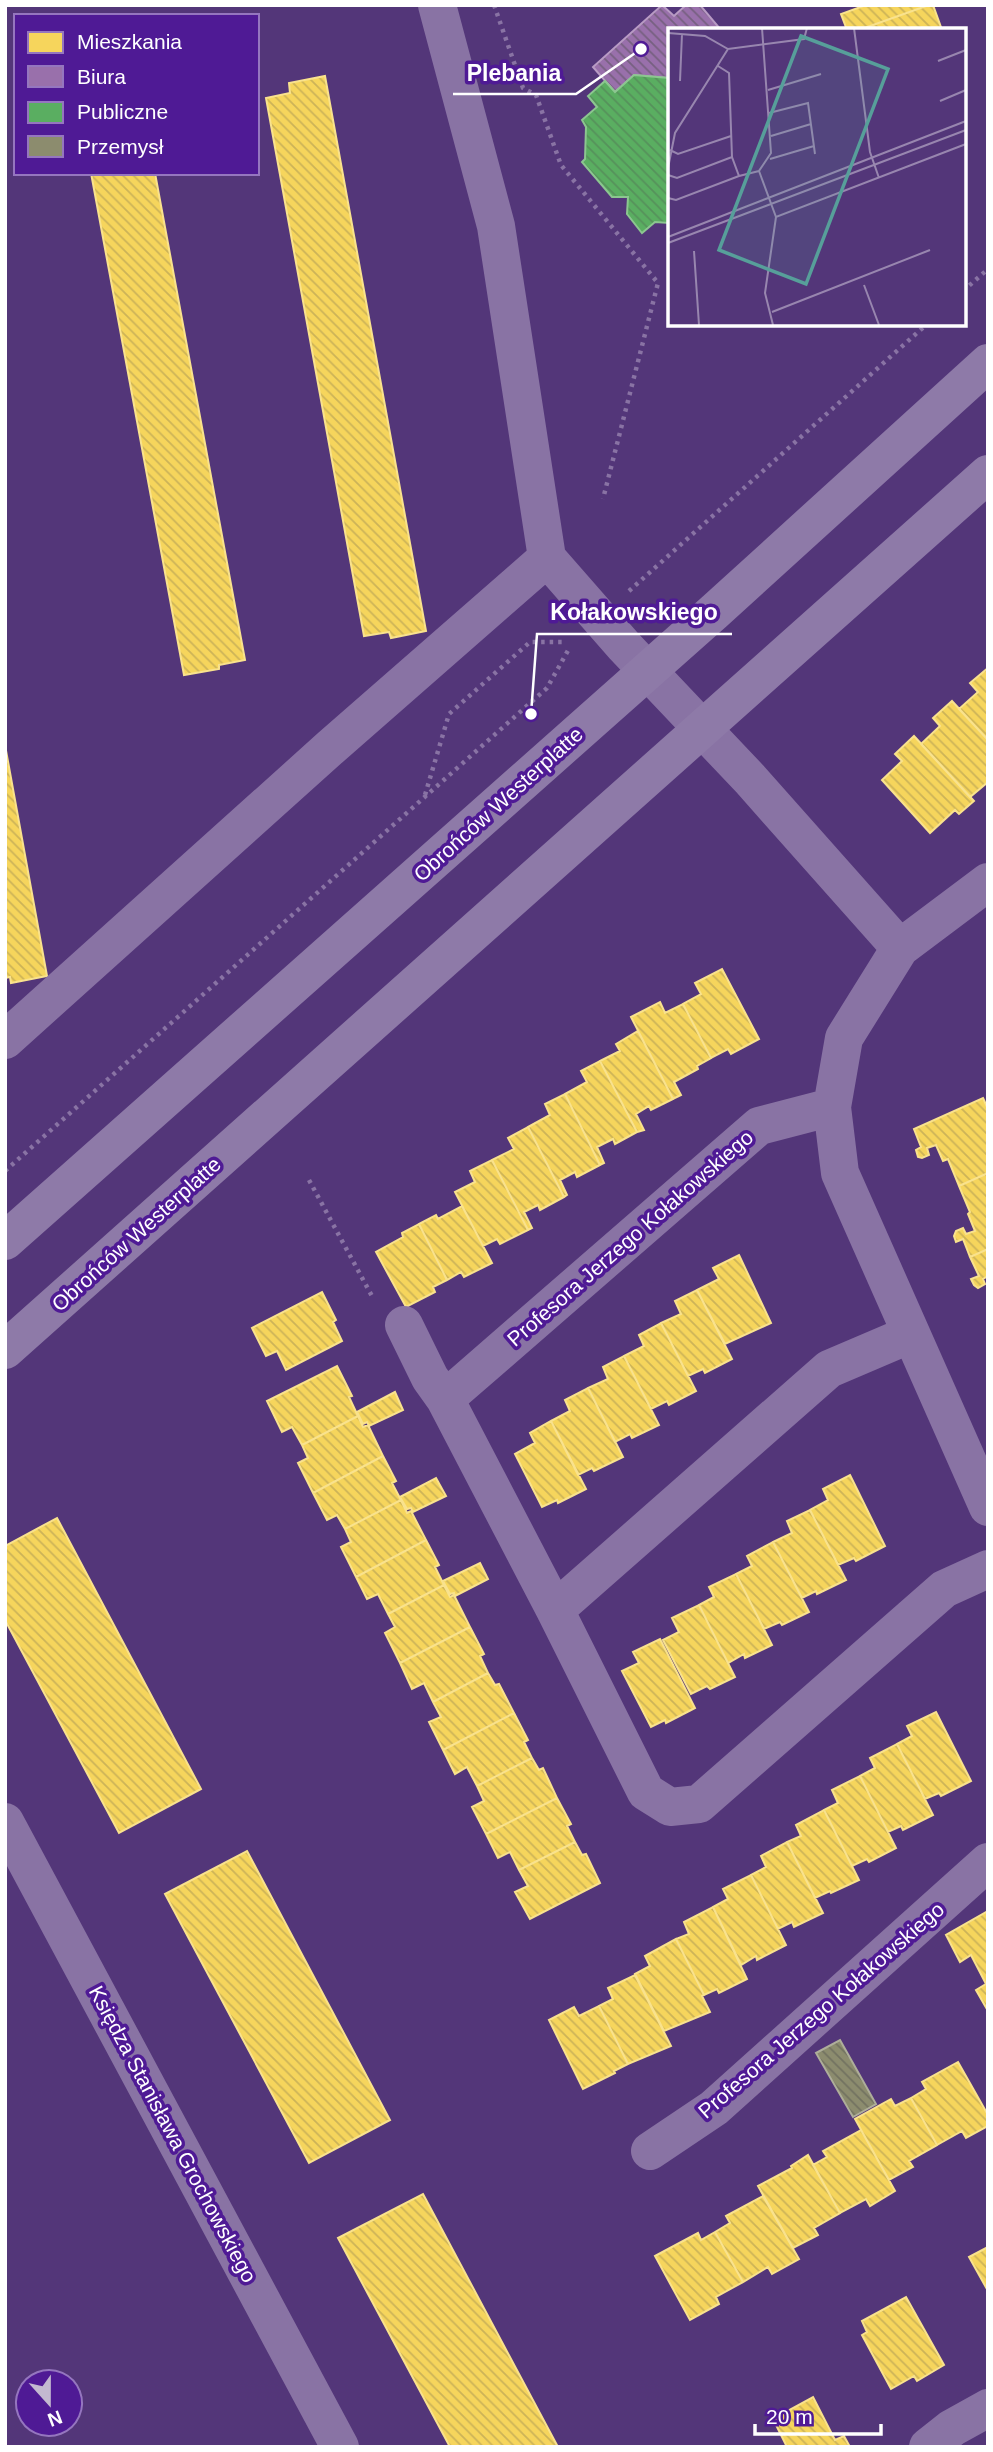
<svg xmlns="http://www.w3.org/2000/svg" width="993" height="2452" viewBox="0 0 993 2452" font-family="Helvetica,sans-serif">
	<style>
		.homes { fill: url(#homes-back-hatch); stroke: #f9e28d; stroke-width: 2 }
		.offices { fill: url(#offices-back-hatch); stroke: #b89bc4; stroke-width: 2 }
		.public { fill: url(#public-back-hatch); stroke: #8cc690; stroke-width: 2 }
		.industry { fill: url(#industry-back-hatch); stroke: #aeae9a; stroke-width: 2 }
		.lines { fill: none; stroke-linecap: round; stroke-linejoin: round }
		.path { stroke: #8973a4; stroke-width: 4.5; stroke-dasharray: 3.5 5; stroke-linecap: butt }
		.street { stroke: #8973a4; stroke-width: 38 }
		.secondary { stroke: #8e7aa8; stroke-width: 38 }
		.labels { text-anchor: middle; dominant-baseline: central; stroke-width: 7; stroke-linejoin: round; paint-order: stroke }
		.street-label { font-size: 21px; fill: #fff; stroke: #4f1a95 }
		.inset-road { fill: none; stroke: #9886af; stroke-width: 2 }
		.view { fill: #579f9a; fill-opacity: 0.15; stroke: #579f9a; stroke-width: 3.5 }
		.inset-edge { fill: none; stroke: #fff; stroke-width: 3.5 }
		.leader { fill: none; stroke: #fff; stroke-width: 2.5 }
		.callout-dot { fill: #fff; stroke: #4f1a95; stroke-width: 2.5 }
		.callout-label { font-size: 23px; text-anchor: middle; font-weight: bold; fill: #fff; stroke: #4f1a95; stroke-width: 7; stroke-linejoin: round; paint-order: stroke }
	</style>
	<defs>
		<pattern id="homes-back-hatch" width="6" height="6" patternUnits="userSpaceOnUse" patternTransform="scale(1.75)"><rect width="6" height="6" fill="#f6d55c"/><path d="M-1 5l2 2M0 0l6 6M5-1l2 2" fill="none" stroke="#ccb358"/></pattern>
		<pattern id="offices-back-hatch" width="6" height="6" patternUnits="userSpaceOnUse" patternTransform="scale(1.75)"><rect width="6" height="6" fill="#9970ab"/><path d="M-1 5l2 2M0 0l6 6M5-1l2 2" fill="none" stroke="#766080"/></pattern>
		<pattern id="public-back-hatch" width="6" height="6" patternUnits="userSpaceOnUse" patternTransform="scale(1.75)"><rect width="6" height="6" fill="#5aae61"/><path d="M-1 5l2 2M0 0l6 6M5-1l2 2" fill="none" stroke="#56915b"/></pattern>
		<pattern id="industry-back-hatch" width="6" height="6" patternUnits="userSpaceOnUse" patternTransform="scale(1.75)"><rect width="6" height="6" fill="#8c8c6e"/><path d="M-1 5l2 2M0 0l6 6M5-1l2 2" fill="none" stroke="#727260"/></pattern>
	</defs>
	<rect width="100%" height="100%" fill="#533679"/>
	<path class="homes" d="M866,5H929L859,30H847L841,14Z
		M929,5H933L942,30H859Z
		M325,76L426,631L391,638L389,632L364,636L266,98L290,93L289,83Z
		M91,173H155L245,660L219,665V669L184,675Z
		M988,668V740L959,709L978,692L970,683Z
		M952,701L988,740V782L970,797L921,744L940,726L933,718Z
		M914,736L974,801L959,814L955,810L930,833L882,780L902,761L895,754Z
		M5,745L47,976L11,983L10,977L5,978Z
		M722,969L759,1039L731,1054L728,1049L711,1058L683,1004L701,994L695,983Z
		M660,1002L665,1013L683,1004L711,1058L697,1066L698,1069L674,1082L681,1095L673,1099L631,1017Z
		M638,1031L673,1099L651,1110L649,1106L636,1114L644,1130L637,1132L600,1061L620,1051L616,1044Z
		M600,1061L637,1132L615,1144L613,1139L597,1147L604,1163L600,1165L565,1094L587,1082L581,1071Z
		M565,1094L600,1165L577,1177L575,1172L560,1180L567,1195L564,1197L528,1127L550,1115L545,1104Z
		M983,1098L988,1109V1173L959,1186L948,1159L943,1161L936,1145L927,1148L929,1155L922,1158L918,1157L916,1150L921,1147L914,1129Z
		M528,1127L564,1197L540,1210L538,1205L524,1212L532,1228L528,1230L492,1160L514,1149L508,1138Z
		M492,1160L528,1230L500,1244L497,1239L483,1246L455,1192L475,1182L470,1171Z
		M988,1173V1249L970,1257L963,1239L956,1242L954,1236L956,1231L963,1228L966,1234L975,1231L968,1214L970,1212L959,1186Z
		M462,1206L492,1263L464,1277L461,1272L447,1280L419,1224L436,1215L438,1219Z
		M419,1224L447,1280L433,1287L435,1292L406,1307L376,1252L403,1237L402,1233Z
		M988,1249V1276L983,1279L985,1284L978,1288L974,1285L971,1279L979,1276L970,1257Z
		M739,1255L771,1323L725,1344L697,1290L719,1279L713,1268Z
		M697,1290L732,1359L705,1373L703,1369L688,1376L661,1323L681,1314L675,1301Z
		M322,1292L336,1320L333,1322L342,1341L286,1370L277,1351L266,1356L252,1328Z
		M661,1323L696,1391L669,1405L667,1401L651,1409L624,1356L644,1346L639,1335Z
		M624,1356L659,1425L632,1438L630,1434L615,1442L588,1388L608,1379L603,1367Z
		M337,1366L352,1396L349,1397L358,1416L302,1445L292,1427L282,1432L267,1401Z
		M588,1388L623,1457L594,1471L592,1468L578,1475L551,1421L570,1411L565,1400Z
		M395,1392L403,1410L369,1426L367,1422L363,1424L357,1412Z
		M358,1416L363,1427L368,1425L383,1456L313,1493L298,1463L308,1458L302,1445Z
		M551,1421L586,1489L558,1503L557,1500L542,1507L515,1454L535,1443L530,1433Z
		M383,1456L396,1481L392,1483L401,1500L345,1529L337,1515L327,1520L313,1493Z
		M850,1475L885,1546L856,1561L854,1558L838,1565L810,1510L828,1500L823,1489Z
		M436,1478L446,1496L413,1512L411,1508L407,1509L400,1497Z
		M401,1500L407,1513L411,1511L426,1540L356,1577L341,1547L351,1542L345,1529Z
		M810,1510L846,1580L817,1594L816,1591L802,1598L773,1542L792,1533L787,1521Z
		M57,1518L201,1789L119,1833L5,1620V1546Z
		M426,1540L439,1565L435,1567L444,1585L388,1614L378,1594L367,1599L356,1577Z
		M773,1542L809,1612L782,1625L780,1622L764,1629L736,1574L752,1566L747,1556Z
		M480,1563L488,1579L455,1596L454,1593L450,1594L443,1581Z
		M736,1574L772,1645L745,1658L744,1654L728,1663L699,1605L714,1597L709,1587Z
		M444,1585L450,1597L454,1595L470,1627L400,1663L385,1633L395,1627L388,1614Z
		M699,1605L735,1677L710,1689L707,1686L691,1694L663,1640L679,1632L672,1618Z
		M470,1627L484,1654L480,1656L488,1673L433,1702L424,1683L412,1689L400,1663Z
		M660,1639L695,1708L666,1723L665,1720L651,1727L622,1671L639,1663L633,1652Z
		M488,1673L495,1685L499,1684L514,1713L443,1750L429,1722L441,1717L433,1702Z
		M936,1712L971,1781L941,1796L939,1793L925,1799L897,1744L912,1736L907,1726Z
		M514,1713L528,1740L524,1742L532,1758L477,1786L467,1767L455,1774L443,1750Z
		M897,1744L933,1815L903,1830L901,1826L888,1832L860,1776L875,1768L870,1758Z
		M532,1758L539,1770L543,1768L557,1798L486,1834L472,1807L484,1801L477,1786Z
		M860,1776L896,1848L869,1862L867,1859L852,1866L824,1810L838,1803L832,1790Z
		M557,1798L571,1824L567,1826L575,1842L519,1870L510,1852L498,1858L486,1834Z
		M824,1810L859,1880L831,1893L830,1891L815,1898L787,1842L801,1836L796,1825Z
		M575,1842L582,1855L586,1854L600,1883L530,1919L515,1892L528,1886L519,1870Z
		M787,1842L823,1913L794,1927L792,1922L778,1929L751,1875L766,1867L761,1856Z
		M247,1851L390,2120L309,2163L165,1894Z
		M751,1875L786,1945L757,1960L756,1956L741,1965L713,1907L728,1899L723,1889Z
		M713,1907L747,1979L719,1993L717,1989L704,1995L676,1939L689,1934L684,1922Z
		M988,1911V1984H986L971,1955L960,1962L946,1935Z
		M676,1939L704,1995L702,1996L710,2012L664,2031L635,1974L650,1966L645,1956Z
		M635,1975L671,2046L628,2064L599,2006L613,1999L608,1988Z
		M986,1984H988V2011L976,1990Z
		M599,2006L628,2064L614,2071L615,2073L583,2089L549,2020L574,2007L579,2016Z
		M958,2062L988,2115V2126L966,2138L962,2131L937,2145L911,2098L926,2089L922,2082Z
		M911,2098L937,2145L909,2161L913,2167L889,2180L855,2119L891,2099L895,2106Z
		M861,2130L895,2191L870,2206L866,2199L840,2213L813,2165L827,2157L823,2151Z
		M808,2155L840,2213L814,2228L818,2235L793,2248L758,2186L792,2168L791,2166Z
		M423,2194L558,2447H450L338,2238Z
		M763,2196L799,2259L772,2274L768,2267L743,2282L715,2232L730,2223L726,2216Z
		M715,2232L743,2282L716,2297L719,2304L690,2320L655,2256L698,2233L701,2240Z
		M988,2247V2291L969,2257Z
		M906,2297L944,2365L917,2381L914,2376L891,2389L862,2335L867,2332L862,2321Z
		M813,2397L835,2440L844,2436L850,2447H787L773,2419Z"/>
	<path class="offices" d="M662,5L674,16L686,5H700L721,30H669V78L634,75L615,92L593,67Z"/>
	<path class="public" d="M634,75L669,78V223L655,222L642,233L627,214L628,197H612L582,162L585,159L586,127L582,120L597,107L588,96L605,81L615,92Z"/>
	<path class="industry" d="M840,2040L876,2104L853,2117L816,2053Z"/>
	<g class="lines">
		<path class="path" d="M494,5L523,88L536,95L561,165L658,283L603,499
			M963,291L988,269
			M629,591L927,324
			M425,795L449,714L530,642H566
			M5,1171L547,688L570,647
			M309,1180L373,1298"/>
		<path class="street" d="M437,5L496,226L547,558
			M900,948L988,882
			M5,1040L331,747L547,558L624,646L750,779L900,948L844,1038L832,1107L840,1173L988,1507
			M404,1325L430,1378L445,1399L555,1610L646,1792L670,1807L699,1804L944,1589L988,1569
			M445,1399L759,1126L832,1107
			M555,1610L829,1369L911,1334
			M5,1822L340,2447
			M650,2151L714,2108L988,1862
			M928,2447L952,2428L988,2408"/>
		<path class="secondary" d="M5,1241L714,612L988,363
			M5,1350L988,474"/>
	</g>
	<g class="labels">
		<g class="street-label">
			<text transform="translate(498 804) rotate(-42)">Obrońców Westerplatte</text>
			<text transform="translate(136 1234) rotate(-42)">Obrońców Westerplatte</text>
			<text transform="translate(630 1238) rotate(-41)">Profesora Jerzego Kołakowskiego</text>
			<text transform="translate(821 2010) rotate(-41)">Profesora Jerzego Kołakowskiego</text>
			<text transform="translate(173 2134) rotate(62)">Księdza Stanisława Grochowskiego</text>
		</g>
	</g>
	<g transform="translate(668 28)">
		<rect width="298" height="298" fill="#533679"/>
		<path class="inset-road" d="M94,0L103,125L91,143L108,189L298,116M186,0L202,124L211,150M0,5L37,8L60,21L136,11L139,0M270,33L298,22M50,38L61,45L64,129L71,148L91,143M12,53L14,6M100,62L153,46M272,73L298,62M101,85L140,75L147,126M103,108L143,96M2,122L10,126L63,108M102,131L146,118M0,140L7,105L60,21M0,147L9,150L64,129M0,170L8,172L71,148M0,209L298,93M0,215L298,102M26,223L31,297M196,257L211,297M104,284L262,222M105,297L97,265L108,189"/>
		<path class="view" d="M133,8L220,41L138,256L51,222Z"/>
		<rect width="298" height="298" class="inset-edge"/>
	</g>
	<path class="leader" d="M641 49L576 94H453M531 714L537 634H732"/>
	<g class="callout-dot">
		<circle cx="641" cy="49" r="7"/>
		<circle cx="531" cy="714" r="7"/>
	</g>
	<g class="callout-label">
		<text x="514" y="81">Plebania</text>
		<text x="634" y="620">Kołakowskiego</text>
	</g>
	<rect width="993" height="2452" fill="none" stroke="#ffffff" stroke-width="14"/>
	<rect x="14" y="14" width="245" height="161" fill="#4f1a95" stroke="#9576bf" stroke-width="2"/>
	<rect x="28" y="32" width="35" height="21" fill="#f6d55c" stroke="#9576bf" stroke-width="2"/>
	<text x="77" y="49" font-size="21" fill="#ffffff">Mieszkania</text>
	<rect x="28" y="66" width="35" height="21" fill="#9970ab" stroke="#9576bf" stroke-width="2"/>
	<text x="77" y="84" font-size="21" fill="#ffffff">Biura</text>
	<rect x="28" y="102" width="35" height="21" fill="#5aae61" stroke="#9576bf" stroke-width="2"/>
	<text x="77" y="119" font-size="21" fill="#ffffff">Publiczne</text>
	<rect x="28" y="136" width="35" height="21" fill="#8c8c6e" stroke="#9576bf" stroke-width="2"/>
	<text x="77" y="154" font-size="21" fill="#ffffff">Przemysł</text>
	<g transform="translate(49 2403) rotate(159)"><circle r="33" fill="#4f1a95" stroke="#9576bf" stroke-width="2"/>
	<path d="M0-5L12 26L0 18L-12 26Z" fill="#c3b9d0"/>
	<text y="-10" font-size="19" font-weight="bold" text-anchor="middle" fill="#ffffff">N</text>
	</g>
	<path d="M755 2424v10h126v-10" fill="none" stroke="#ffffff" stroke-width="3.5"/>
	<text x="766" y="2424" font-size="21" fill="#ffffff" stroke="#4f1a95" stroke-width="5" paint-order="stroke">20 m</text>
</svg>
